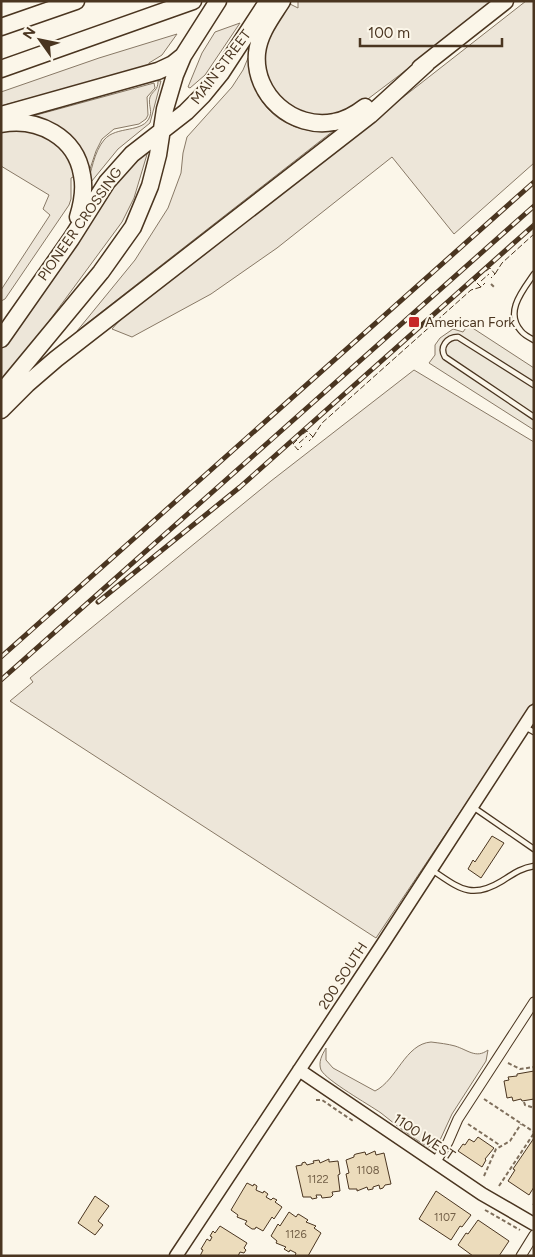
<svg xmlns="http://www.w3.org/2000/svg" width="535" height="1257" viewBox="0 0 535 1257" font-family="Figtree,sans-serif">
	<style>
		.green { fill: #ede6d9; stroke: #887966 }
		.parking { fill: #ede7d9; stroke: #887966 }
		.building { fill: #ecdcbc; stroke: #4a3520 }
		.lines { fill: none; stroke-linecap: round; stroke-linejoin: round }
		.lane-casing { stroke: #4a3520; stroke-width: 7 }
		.street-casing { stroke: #4a3520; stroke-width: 11 }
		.secondary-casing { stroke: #4a3520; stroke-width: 15 }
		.highway-casing { stroke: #4a3520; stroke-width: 19 }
		.path { stroke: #7f6f5c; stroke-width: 2; stroke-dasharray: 4 2.5; stroke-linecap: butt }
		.lane { stroke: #fbf6e9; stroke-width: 4.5 }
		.street { stroke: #fbf6e9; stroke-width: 9 }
		.secondary { stroke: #fbf6e9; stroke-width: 12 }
		.highway { stroke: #fbf6e9; stroke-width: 16 }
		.rail-casing { stroke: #4a3520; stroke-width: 5 }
		.rail { stroke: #fbf6e9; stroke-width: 3; stroke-dasharray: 9; stroke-linecap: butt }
		.fence { stroke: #4a3520; stroke-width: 1; stroke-dasharray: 6 2.5; stroke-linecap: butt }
		.poi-dot { fill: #c62828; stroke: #fbf6e9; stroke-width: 2 }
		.labels { text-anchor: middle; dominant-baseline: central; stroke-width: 4; stroke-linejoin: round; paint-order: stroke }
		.number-label { font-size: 11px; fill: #725f47 }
		.street-label { font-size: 14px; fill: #4a3520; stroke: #fbf6e9 }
		.poi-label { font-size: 14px; fill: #4a3520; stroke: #fbf6e9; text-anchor: start }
	</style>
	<rect width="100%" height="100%" fill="#fbf6e9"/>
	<path class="green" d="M298,1H493L397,77L348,114L320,121L272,98L261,57L263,46L288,3L298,8Z
		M526,1H534V163L454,234L392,157L277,248L211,294L132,337L112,329L120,320L172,278Z
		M240,23L205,75L190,88L188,87L202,53L215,32Z
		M177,34L162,55L149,63V66L1,106V92L99,58Z
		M248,58C252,93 267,120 303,129C313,132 325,129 333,131L77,331L135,260L168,208L181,173L183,153L187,137L232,87L243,70Z
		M158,81H161L150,123L118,149L87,187C91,172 94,152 104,140C116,125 144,134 150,116C152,110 148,104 150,97C153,90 158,91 158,81Z
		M154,83L155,88L147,97L148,115L146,119L139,124L114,129L102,139L96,151L88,175L81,160L29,117Z
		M1,129L38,131L62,149L70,162L75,176L71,178V199L69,205L5,299L1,301V290L50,215L43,209L49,195L1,166Z
		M148,151L134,198L122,222L24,355L1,382V347L116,182Z
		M414,370L534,442V702L376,938L10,701L33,682L30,678L271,481Z
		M431,1042C439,1043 448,1044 455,1046C468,1050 476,1059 488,1050L486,1061L452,1114L440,1140L434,1145L428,1147C411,1137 396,1125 381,1113C368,1104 327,1081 321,1070C318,1062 322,1055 326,1048V1060L333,1068L375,1091C397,1080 405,1044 431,1042Z"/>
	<path class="parking" d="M468,325L534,368V430L429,363L435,355V345L440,338L453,329L463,332Z"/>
	<path class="building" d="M492,836L504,843L481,878L468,869L473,860L475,862Z
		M534,1071V1099L522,1101L521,1099L513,1101L512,1097L507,1098L504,1081L509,1080L508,1077L517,1076V1074Z
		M478,1137L494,1148L485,1159L486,1160L482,1167L458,1151L463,1144L465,1145L469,1139L474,1142Z
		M534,1138V1187L529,1195L508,1181L515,1170L513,1169Z
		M375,1151L376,1155L384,1153L391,1184L385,1185L383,1188L380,1189L379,1185L373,1187V1189L368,1190L367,1187L357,1191V1189H349L346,1174L349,1173L346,1160L354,1157V1155L356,1154L365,1152L366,1155Z
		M329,1159V1162L338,1161L340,1174L338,1175L340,1191L332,1192L333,1195L331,1197L322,1198L321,1195H316L317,1198L312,1199L311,1197H303L296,1166L302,1165V1163L305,1162L307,1165L314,1163L313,1161L319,1160L320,1163Z
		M247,1183L253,1186L254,1184L257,1186L256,1190L258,1191L263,1193L264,1191L268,1194L266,1197L271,1200L273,1198L277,1200L275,1202L282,1207L274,1219L272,1217L263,1231L256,1227L255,1229H252L245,1224L247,1221L237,1217L238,1215L231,1210Z
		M436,1191L471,1215L462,1227L460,1226L451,1240L419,1219Z
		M95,1196L109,1206L98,1221L103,1225L95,1235L78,1223Z
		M289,1212L296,1217L298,1214L300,1215L308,1220L306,1222L316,1226L314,1228L321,1233L308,1256H295L296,1253L290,1250L289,1252L284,1249L286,1247L276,1243L277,1241L271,1236L278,1224L280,1226Z
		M478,1220L509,1241L499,1256H473L458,1245L466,1233L468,1234Z
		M220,1226L247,1243L244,1248L246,1250L244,1253L240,1252L238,1256H200L203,1250L201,1249L207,1239L210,1241L212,1237L210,1236L213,1231L215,1233Z"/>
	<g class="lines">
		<defs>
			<path id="lane" d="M534,274C523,290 504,312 521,331C524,335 530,338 534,340
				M534,385L458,337C447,337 439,347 445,357L534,417
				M525,727L534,732
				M473,807L534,849
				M432,870C459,888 471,900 502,881C513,874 521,868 534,866"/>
			<path id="street" d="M435,1163L448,1142L458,1119L534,1002
				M521,1256L534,1235"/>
			<path id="secondary" d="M299,1070L482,1194L534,1224
				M176,1256L382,945L534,711"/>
			<path id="highway" d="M282,1C272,17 259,33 257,53C253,95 293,130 334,122C346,120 356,114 365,107
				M1,27L76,1
				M420,68L505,1
				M1,69L193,1
				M1,115L158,71L173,64L183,56
				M1,124C38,117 76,137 82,175C85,189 82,204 78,217
				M1,339L71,239L107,182L132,154L186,112L203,95L221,73L268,1
				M1,393L101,272L133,227L150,186L158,155L165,109L175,75L183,56L218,1
				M1,410L27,384L56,359L370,115L427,63"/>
		</defs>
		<use href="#lane" class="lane-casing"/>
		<use href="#street" class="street-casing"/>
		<use href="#secondary" class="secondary-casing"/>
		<use href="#highway" class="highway-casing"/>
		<path class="path" d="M491,284L494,287
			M508,1063L520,1069L534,1067
			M484,1099L534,1132
			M316,1100H322L353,1121
			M524,1102L525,1105L534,1108
			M468,1124L501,1146
			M484,1176L496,1149L510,1141L521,1124
			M499,1186L534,1133
			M533,1205L534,1204
			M485,1210L520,1230"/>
		<use href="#lane" class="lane"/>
		<use href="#street" class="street"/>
		<use href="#secondary" class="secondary"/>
		<use href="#highway" class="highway"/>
		<defs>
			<path id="rail" d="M98,602L240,487L534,225
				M1,657L534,182
				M1,680L534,206"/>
		</defs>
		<use href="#rail" class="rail-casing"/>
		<use href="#rail" class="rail"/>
		<path class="fence" d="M486,271L490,268L495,274L491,278
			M495,274L502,263L534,234
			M479,277L475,281L481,287L485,283
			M481,281L489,274
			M303,434L307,431L313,437L309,441
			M313,437L322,423L471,290L481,287
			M297,440L293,444L298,450L302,446
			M299,443L307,436"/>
	</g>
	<rect class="poi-dot" x="408" y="316" width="12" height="12" rx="2.5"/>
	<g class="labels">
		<g class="number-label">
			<text x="368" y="1170">1108</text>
			<text x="318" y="1179">1122</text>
			<text x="445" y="1217">1107</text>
			<text x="296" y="1234">1126</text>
		</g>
		<g class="street-label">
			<text transform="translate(221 67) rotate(-53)">MAIN STREET</text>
			<text transform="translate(80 224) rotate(-55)">PIONEER CROSSING</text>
			<text transform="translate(343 976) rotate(-57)">200 SOUTH</text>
			<text transform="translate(424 1137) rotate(34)">1100 WEST</text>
		</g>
		<g class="poi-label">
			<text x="425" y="322">American Fork</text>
		</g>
	</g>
	<rect width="535" height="1257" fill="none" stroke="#4a3520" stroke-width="5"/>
	<g transform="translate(40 40) rotate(303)" stroke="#fbf6e9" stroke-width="4" paint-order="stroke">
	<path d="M0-4L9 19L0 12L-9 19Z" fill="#4a3520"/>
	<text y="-8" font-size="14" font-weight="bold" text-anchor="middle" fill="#4a3520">N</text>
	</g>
	<path d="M360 38v8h142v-8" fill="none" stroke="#4a3520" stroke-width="2.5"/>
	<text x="368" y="38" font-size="15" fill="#4a3520" stroke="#fbf6e9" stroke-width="4" paint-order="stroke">100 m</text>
</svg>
